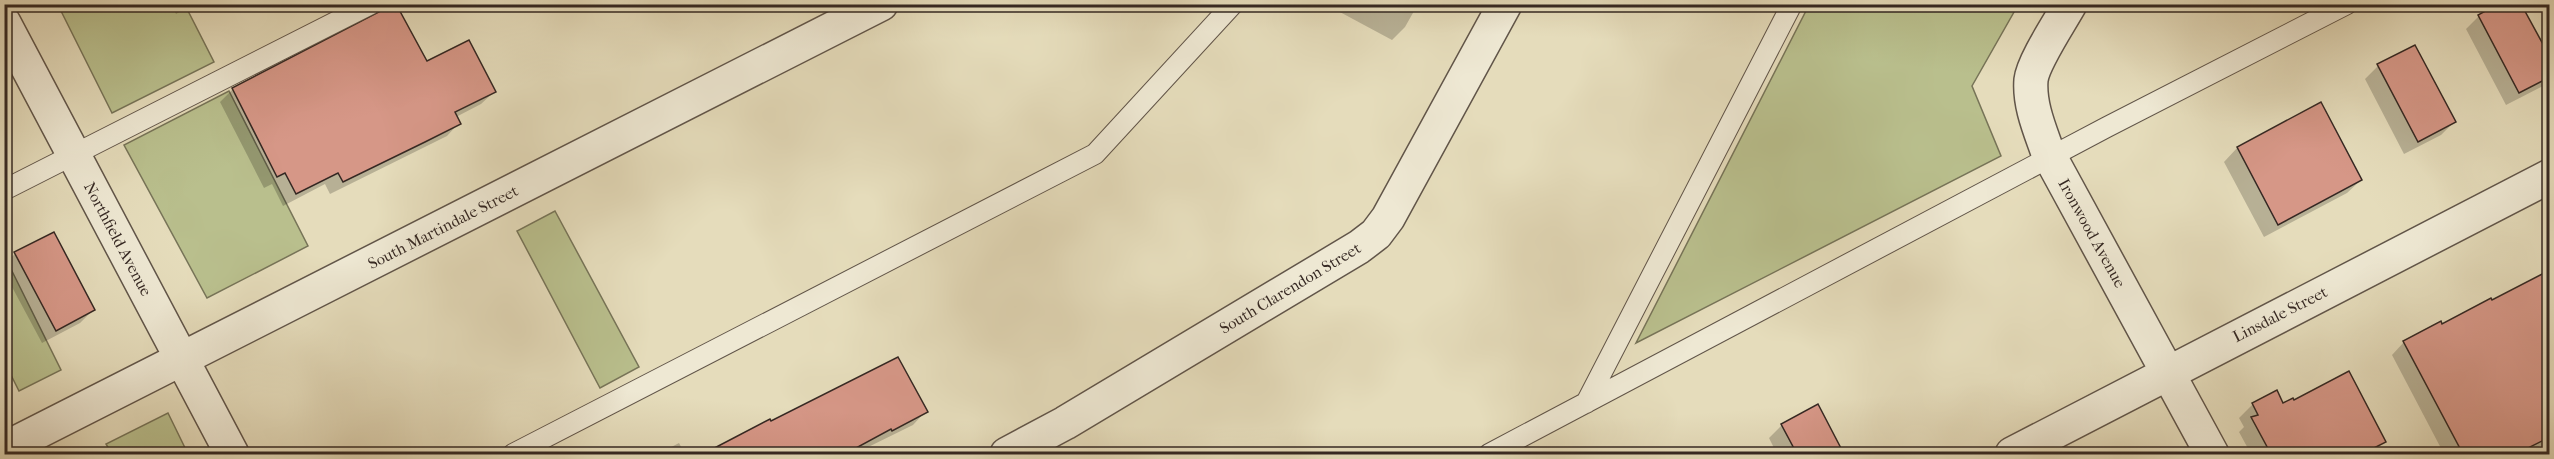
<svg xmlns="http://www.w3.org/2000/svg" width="2554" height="459" viewBox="0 0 2554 459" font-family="'IM FELL French Canon',serif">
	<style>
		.green { fill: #b9bf8d; stroke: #777458; stroke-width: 1.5 }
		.shadow { fill: #0003 }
		.building { fill: #d69787; stroke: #352823; stroke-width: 1.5 }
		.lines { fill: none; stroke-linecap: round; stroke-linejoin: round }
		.service-casing { stroke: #615549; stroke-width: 22 }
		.minor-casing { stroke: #615549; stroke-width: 36 }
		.service { stroke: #eee8d3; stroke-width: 20 }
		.minor { stroke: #eee8d3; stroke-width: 33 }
		.labels { text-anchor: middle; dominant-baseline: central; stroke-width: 4.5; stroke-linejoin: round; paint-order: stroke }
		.street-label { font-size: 16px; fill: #352823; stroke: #eee8d3 }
	</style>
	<rect width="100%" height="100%" fill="#e5dcbb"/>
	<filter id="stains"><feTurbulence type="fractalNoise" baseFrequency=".00333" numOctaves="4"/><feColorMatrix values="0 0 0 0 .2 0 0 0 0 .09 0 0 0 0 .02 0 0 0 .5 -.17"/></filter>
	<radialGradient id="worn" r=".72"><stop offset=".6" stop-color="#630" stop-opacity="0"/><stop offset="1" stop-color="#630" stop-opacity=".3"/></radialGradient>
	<path class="green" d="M58,5H185L214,62L112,113Z
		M1809,5H2018L1972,86L2001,156L1636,343Z
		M229,91L308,246L207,298L124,145Z
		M555,211L639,367L600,388L517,231Z
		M5,257L61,370L19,391L5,363Z
		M168,413L188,454H112L106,444Z"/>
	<path class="shadow" d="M171,4H193L176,14Z
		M1325,4H1418L1405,27L1392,40Z
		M2479,16L2550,61V79L2543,86L2506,105L2466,29Z
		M426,63L494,92L481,104L456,117L459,123L447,136L330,194L325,184L283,206L272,184L264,188L220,102L233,89Z
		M2378,66L2454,122L2441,135L2404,154L2365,79Z
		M2321,104L2361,180L2347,193L2264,237L2224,162L2237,148Z
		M15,254L93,310L80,323L42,343L4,272V264Z
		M2550,268V442L2523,454H2444L2392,355L2404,342L2491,302L2540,276Z
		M2276,392L2282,405L2384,442L2371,454H2251L2239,432L2244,427L2239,418L2253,404Z
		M1818,406L1843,454H1777L1769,438L1782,425Z
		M926,411L913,425L854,454H706L769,421L770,423Z
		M679,443L685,454H658Z"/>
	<path class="building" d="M394,4H396L427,61L469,40L496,92L455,112L461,124L425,142L343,182L338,173L296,194L285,173L277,177L232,88Z
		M2498,4H2521L2550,57V77L2519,93L2478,15Z
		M2415,45L2456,122L2418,142L2377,64Z
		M2321,102L2362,180L2278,225L2237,147Z
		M54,232L95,310L56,331L14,252Z
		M2550,270V437L2516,454H2463L2403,341L2441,321L2442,324L2491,298L2492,300Z
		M898,357L928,412L892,431L891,429L845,454H703L770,419L771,421Z
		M2349,371L2386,442L2362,454H2271L2251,417L2258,415L2252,403L2277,390L2283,403L2293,398L2294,400Z
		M1818,404L1844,454H1797L1781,424Z"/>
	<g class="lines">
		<defs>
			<path id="service" d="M4,190L371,4
				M1586,403L1792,4
				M513,454L1095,154L1233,4
				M1489,454L2107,127L2347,4"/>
			<path id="minor" d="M2070,4C2060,22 2033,62 2031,80C2029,105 2040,130 2048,153L2212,454
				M4,23L232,454
				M4,449L881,4
				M1007,454L1065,423L1359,247L1376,234L1388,218L1505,4
				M2012,454L2550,176"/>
		</defs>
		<use href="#service" class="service-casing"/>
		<use href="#minor" class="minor-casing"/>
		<use href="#service" class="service"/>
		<use href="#minor" class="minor"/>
	</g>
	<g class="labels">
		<g class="street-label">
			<text transform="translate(443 227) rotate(-27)">South Martindale Street</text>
			<text transform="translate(2092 233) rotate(61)">Ironwood Avenue</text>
			<text transform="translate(118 239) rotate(62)">Northfield Avenue</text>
			<text transform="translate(1290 288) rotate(-31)">South Clarendon Street</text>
			<text transform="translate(2280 314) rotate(-27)">Linsdale Street</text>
		</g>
	</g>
	<rect width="2554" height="459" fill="none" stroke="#e5dcbb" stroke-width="24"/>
	<rect x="6" y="6" width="2542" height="447" fill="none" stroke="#352823" stroke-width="3"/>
	<rect x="12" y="12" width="2530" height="435" fill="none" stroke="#352823" stroke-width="1.5"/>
	<rect width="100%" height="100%" filter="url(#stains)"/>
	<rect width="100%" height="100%" fill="url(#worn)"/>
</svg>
